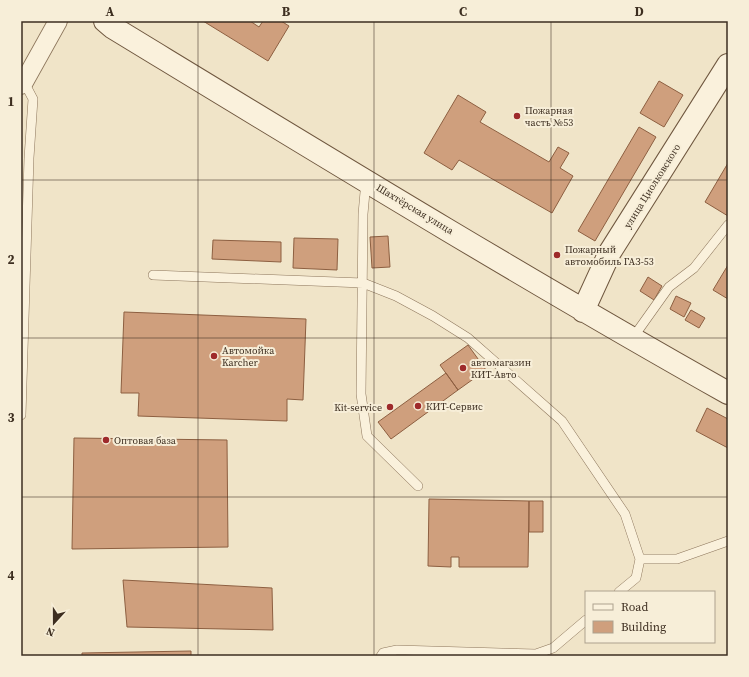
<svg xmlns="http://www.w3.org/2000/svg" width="749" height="677" viewBox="0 0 749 677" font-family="'Source Serif 4',serif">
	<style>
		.building { fill: #cf9f7d; stroke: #8d5f41 }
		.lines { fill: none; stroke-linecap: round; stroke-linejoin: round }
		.lane-casing { stroke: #8d765c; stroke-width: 10 }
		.street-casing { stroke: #8d765c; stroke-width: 20 }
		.secondary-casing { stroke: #6f573f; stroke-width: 24 }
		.lane { stroke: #faf1dc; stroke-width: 9 }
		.street { stroke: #faf1dc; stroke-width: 18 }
		.secondary { stroke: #faf1dc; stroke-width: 22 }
		.grid { fill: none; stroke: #3d2e20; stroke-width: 1; stroke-opacity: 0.55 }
		.poi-dot { fill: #9e2a2b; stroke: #f7eed8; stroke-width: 1.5 }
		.labels { text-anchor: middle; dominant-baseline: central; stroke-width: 4; stroke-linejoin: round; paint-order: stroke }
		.poi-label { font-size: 10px; fill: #3d2e20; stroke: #f7eed8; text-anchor: start }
		.street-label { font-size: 10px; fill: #3d2e20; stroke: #f7eed8 }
		.neatline { fill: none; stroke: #3d2e20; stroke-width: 1.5 }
		.grid-label { font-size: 13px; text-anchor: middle; font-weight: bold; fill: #3d2e20 }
	</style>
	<rect width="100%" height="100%" fill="#f0e4c8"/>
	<path class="building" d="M203,21H250L259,27L263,21H281L289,26L268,61Z
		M659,81L683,95L664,127L640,113Z
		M458,95L486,112L480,122L549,162L558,147L569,153L560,168L573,176L552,213L459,160L452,170L424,153Z
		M639,127L656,137L595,241L578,231Z
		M728,163V216L705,202Z
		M388,236L390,267L372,268L370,237Z
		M294,238L338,239L337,270L293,268Z
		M213,240L281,242V262L212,259Z
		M728,265V299L713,290Z
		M648,277L662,286L654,300L640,291Z
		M676,296L691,303L684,317L670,309Z
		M691,310L705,318L699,328L685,320Z
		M124,312L306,319L303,400L287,399V421L138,416L139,393H121Z
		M468,345L486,370L458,390L440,365Z
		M446,373L458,390L391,439L378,422Z
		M707,408L728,419V448L696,431Z
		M74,438L227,440L228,547L72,549Z
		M429,499L529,501L528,567H459V557H451V567L428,566Z
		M529,501H543V532H529Z
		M123,580L272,588L273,630L127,627Z
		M191,651V656H82V653Z"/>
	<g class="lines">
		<defs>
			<path id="lane" d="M366,181L363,214L361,394L367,436L418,486
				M153,275L363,283L396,296L433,316L468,338L562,421L625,514L640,559L636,578L619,592
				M632,339L669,287L694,268L728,225
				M21,415L29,158L33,99L24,82
				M640,559H677L728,541
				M381,656L383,653L397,650L536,654L553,648L586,620"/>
			<path id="street" d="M21,85L24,82L58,21"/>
			<path id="secondary" d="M105,21L112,27C316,151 520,276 728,393
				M583,311L610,252L728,65"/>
		</defs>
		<use href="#lane" class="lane-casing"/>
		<use href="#street" class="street-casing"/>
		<use href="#secondary" class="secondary-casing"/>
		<use href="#lane" class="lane"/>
		<use href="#street" class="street"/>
		<use href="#secondary" class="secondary"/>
	</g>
	<path class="grid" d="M198,21V656M374,21V656M551,21V656M21,180H728M21,338H728M21,497H728"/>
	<g class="poi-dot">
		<circle cx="517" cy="116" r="4"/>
		<circle cx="557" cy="255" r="4"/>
		<circle cx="214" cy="356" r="4"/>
		<circle cx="463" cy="368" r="4"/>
		<circle cx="418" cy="406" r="4"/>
		<circle cx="390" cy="407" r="4"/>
		<circle cx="106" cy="440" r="4"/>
	</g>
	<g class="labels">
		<g class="poi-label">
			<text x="525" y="110">Пожарная<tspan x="525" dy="12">часть №53</tspan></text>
			<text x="565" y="249">Пожарный<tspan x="565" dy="12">автомобиль ГАЗ-53</tspan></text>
			<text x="222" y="350">Автомойка<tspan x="222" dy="12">Karcher</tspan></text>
			<text x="471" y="362">автомагазин<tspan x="471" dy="12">КИТ-Авто</tspan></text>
			<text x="426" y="406">КИТ-Сервис</text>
			<text x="382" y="407" text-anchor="end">Kit-service</text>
			<text x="114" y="440">Оптовая база</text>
		</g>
		<g class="street-label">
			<text transform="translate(652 186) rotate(-58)">улица Циолковского</text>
			<text transform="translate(415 209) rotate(31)">Шахтёрская улица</text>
		</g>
	</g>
	<rect width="749" height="677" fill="none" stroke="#f7eed8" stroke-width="44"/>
	<rect x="585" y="591" width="130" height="52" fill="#f7eed8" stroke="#ada18e"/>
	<rect x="593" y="604" width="20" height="6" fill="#faf1dc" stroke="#ada18e"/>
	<text x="621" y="611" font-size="12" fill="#3d2e20">Road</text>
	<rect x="593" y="621" width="20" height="12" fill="#cf9f7d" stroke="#ada18e"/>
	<text x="621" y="631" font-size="12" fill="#3d2e20">Building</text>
	<g transform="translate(54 623) rotate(201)" stroke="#f7eed8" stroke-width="3" paint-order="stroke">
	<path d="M0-3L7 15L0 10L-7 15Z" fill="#3d2e20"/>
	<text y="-6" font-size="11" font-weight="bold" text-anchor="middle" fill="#3d2e20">N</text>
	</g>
	<rect x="22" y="22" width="705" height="633" class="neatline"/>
	<g class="grid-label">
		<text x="110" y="16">A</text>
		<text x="286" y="16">B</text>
		<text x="463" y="16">C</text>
		<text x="639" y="16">D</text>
		<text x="11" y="106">1</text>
		<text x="11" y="264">2</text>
		<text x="11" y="422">3</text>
		<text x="11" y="580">4</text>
	</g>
</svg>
